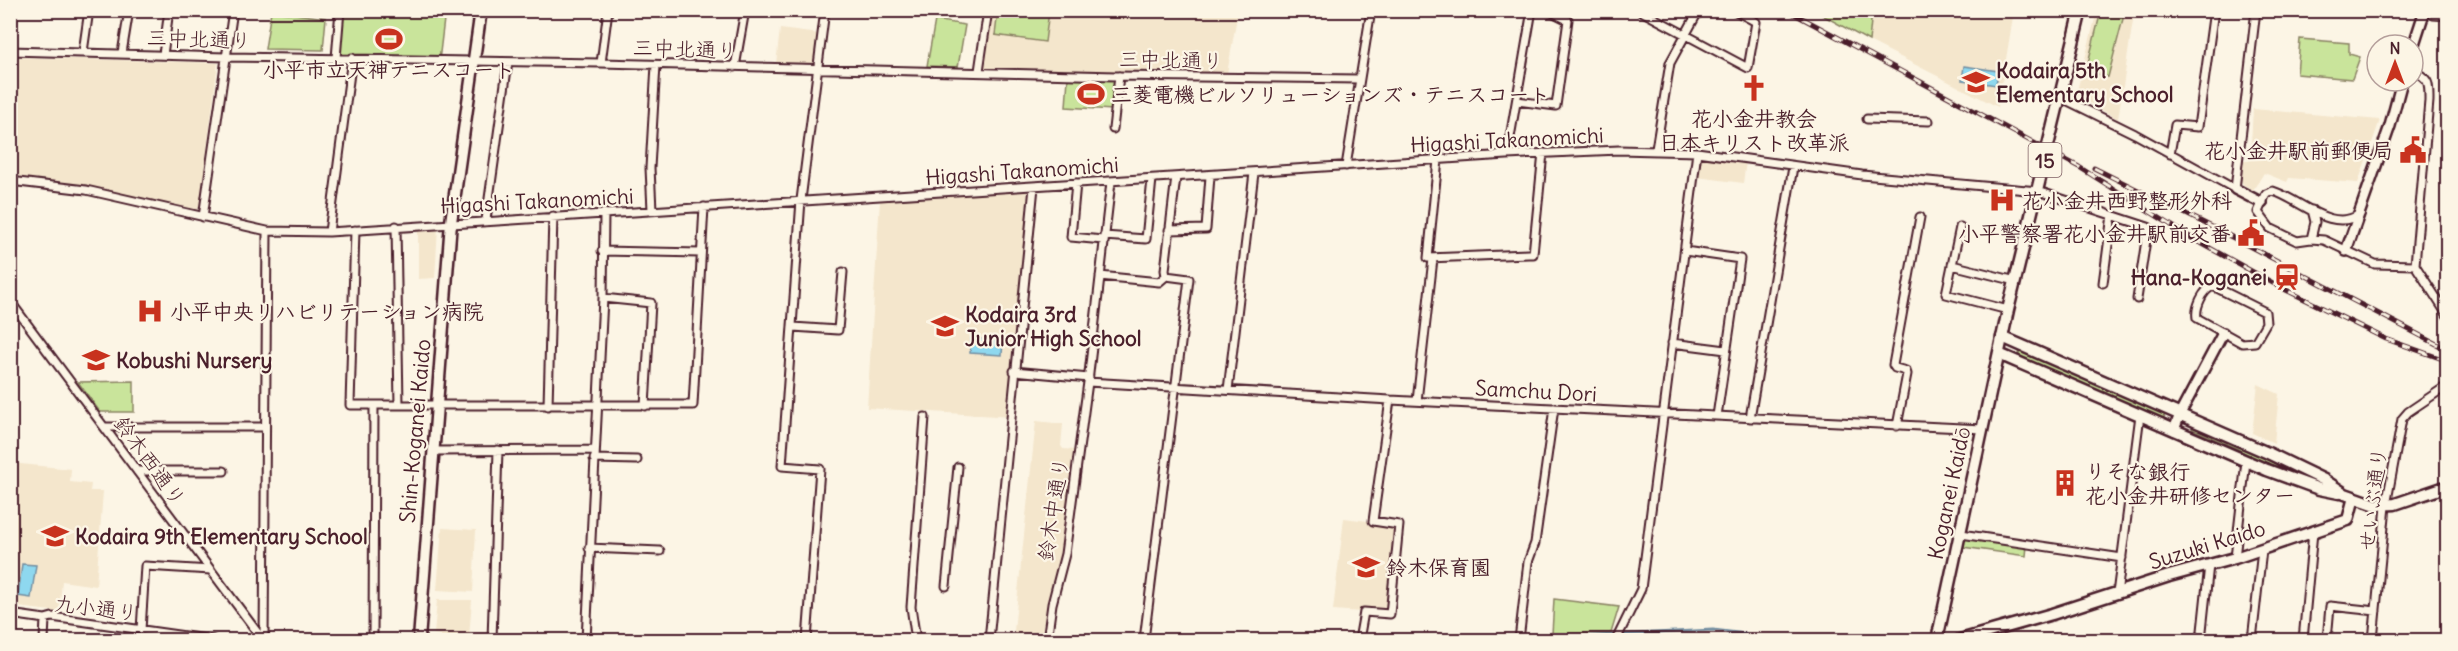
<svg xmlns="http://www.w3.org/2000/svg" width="2458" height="651" viewBox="0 0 2458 651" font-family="Delius,'Klee One',sans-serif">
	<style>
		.built { fill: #f4e6cc }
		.green { fill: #c9e49b; stroke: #8a8263; stroke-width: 1.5 }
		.water { fill: #8ed8ef; stroke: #738ea1; stroke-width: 1.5 }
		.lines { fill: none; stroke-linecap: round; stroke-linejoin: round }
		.stream { stroke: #738ea1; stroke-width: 3 }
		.minor-casing { stroke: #4a1f2b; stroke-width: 11 }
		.tertiary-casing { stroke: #4a1f2b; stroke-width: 14 }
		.secondary-casing { stroke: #4a1f2b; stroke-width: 15 }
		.primary-casing { stroke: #4a1f2b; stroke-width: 15 }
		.minor { stroke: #fcf5e5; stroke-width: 7 }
		.tertiary { stroke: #fcf5e5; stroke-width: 9 }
		.secondary { stroke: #fcf5e5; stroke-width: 10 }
		.primary { stroke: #fcf5e5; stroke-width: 10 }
		.rail-casing { stroke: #4a1f2b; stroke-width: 5 }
		.rail { stroke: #fcf5e5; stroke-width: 3; stroke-dasharray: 9; stroke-linecap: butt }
		.labels { text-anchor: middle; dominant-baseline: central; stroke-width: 4.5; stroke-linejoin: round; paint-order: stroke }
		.shield { fill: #fcf5e5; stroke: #7f5f63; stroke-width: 1.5 }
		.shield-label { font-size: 20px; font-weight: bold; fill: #4a1f2b }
		.street-label { font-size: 21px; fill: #4a1f2b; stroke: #fcf5e5 }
		.poi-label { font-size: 21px; font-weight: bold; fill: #4a1f2b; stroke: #fcf5e5; text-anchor: start }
	</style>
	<rect width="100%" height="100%" fill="#fcf5e5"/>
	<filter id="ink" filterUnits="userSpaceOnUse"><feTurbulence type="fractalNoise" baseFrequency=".0167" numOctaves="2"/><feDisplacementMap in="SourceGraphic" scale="12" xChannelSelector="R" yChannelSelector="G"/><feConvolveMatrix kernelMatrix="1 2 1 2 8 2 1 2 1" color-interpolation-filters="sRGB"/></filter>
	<g filter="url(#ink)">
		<path class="built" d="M993,11H1238L1227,74L981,71Z
			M1872,11H2014L1998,107L1869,41Z
			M2097,11H2163V13L2149,11L2148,17L2134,14L2118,119L2076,95Z
			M780,29L819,34L814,64H776Z
			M11,57L218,63L200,204L197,212L117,193L11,175Z
			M2253,109L2380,120L2358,183L2289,178L2287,182L2264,173L2253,190L2243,184L2241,180L2243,160H2250Z
			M1703,155L1746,162L1743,183L1697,177L1700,158Z
			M1028,191L1012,417L867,408L880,200Z
			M438,227L435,278L418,279V229Z
			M2258,384L2279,394L2274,443L2252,433Z
			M1036,421L1063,424L1061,446L1063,449L1075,450L1077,448L1060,554L1047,602L1041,640H1013Z
			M11,463L71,469L70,482L91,484L90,491H103L96,586L62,581L59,612L11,606Z
			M1344,518L1399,525L1390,614L1333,610Z
			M442,528L476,530L473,592L437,590Z
			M437,600H472L469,637L441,639V635L434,634Z"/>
		<path class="green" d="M271,11L326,18L323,50L265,49Z
			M340,11H445L439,61L336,58Z
			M998,11H1049L1045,42L995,35Z
			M1815,11H1872L1869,41Z
			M2101,11H2125L2108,77L2086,71Z
			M935,20L965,25L958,67L927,66Z
			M2300,39L2349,43V54L2360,57L2352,79L2297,74Z
			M1068,78L1116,80L1113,110L1066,107Z
			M2020,351L2165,414L2163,420L2018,357Z
			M134,381V412H100L78,382Z
			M2194,425L2319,482L2317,484L2267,466L2236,448L2192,429Z
			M1965,536L2027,546L2026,556L1963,547Z
			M1554,599L1619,607L1611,633L1552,634Z"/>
		<path class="water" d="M1964,66L1998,71L1996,85L1962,80Z
			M971,338L1003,340L1002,355L970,353Z
			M22,564L36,565L31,598L18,596Z"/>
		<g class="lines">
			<path class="stream" d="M1419,640H1447
				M1519,640L1713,630L1746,634"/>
			<defs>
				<path id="minor" d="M1639,10L1748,68L1756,22L1734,10
					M1463,11V10
					M2433,15L2448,16
					M10,28L12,10
					M10,51L226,57L601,63L1116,76L1359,79
					M83,52L89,10
					M122,53L129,10
					M163,55L169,10
					M336,58L340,10
					M601,63L608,10
					M735,67L745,10
					M2413,70C2430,80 2429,82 2429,101L2415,265L2448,316
					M979,71L988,10
					M2060,97L2135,134L2235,189L2256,10
					M1517,101L1556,106L1568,20L1548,10
					M1867,119L1929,121
					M1113,129L1119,76
					M1656,149L1670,63L1699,10
					M2170,154L2175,125L2198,127L2214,10
					M1507,155L1532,10
					M1438,160L1428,258L1528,254H1533L1543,153
					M1346,166L1371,10
					M10,181L86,190L267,231L329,232L1507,155L1619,150L1697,152L1862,175L2038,191L2148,227L2137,299
					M1076,183L1071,237L1103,240
					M652,210L650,168L656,65
					M2360,214C2331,234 2300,199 2273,191L2266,194L2258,212L2270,228L2297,241L2311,239L2324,240L2375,264L2415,265
					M203,217L233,10
					M486,220L508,62
					M396,226L399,405
					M1960,227L1946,294L2008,310
					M355,230L350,405H693L704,207
					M1169,230L1206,229L1210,176
					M329,232L352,58
					M1104,236L1146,239L1152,179
					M2311,239L2315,222L2312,210
					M602,251L701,253
					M1685,251L1740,259L1717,416
					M1952,265L2016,281
					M1100,276L1159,282L1166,276
					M2103,283L2112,215
					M2213,286L2265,312L2266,323L2255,342L2242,343L2197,318C2195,307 2203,290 2213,286Z
					M603,298L651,303L645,406
					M10,301L263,640
					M793,327L838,330L843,272
					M1672,343L1726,350
					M1014,371L1089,378
					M1088,382L1390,400L1983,429
					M1228,390L1254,173
					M1417,401L1433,259
					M548,406L553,216
					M1750,418L1793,167
					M1897,426L1907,374L1906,371L1895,368L1893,365L1920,217
					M105,427H265
					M433,451L594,450
					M594,459L637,460
					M137,471H224
					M1961,534L2122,558
					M589,548L660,551
					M2235,558L2246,461
					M946,586L958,467
					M2117,594L2140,415
					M10,614L45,619L52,617L213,640
					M141,630L145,566L211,570
					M44,640L45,619
					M264,640L267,231
					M373,640L374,405
					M492,640L498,450
					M586,640L603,298L604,213
					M807,640L820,469L782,466L801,200L825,10
					M916,640L911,607L925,417
					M989,640L1034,187
					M1047,640L1052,604L1065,554L1088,382L1111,182
					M1144,640L1189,279L1166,276L1165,270L1176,177
					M1359,640L1364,612L1390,614L1399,525L1373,521L1390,400
					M1519,640L1528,562L1535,543L1554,408
					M1616,640L1641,589L1697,152
					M2201,640L2209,565
					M2252,640L2262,550
					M2303,640L2313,532
					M2327,640L2330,606L2376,611
					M2373,640L2386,506L2402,419L2408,412L2448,385"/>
				<path id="tertiary" d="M2413,47L2425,10
					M2235,189L2262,203
					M2346,251L2390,126L2402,81
					M2174,430L2180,414L2223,333"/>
				<path id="secondary" d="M2002,337L2268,453L2324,480L2345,494L2376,505L2395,504L2448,486
					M1999,354L2267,470L2319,489L2339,493
					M419,640L451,222L481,10
					M1960,640L2052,614L2169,576L2235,558L2348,520L2354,497"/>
				<path id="primary" d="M1937,640L2008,310L2081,10"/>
			</defs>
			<use href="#minor" class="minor-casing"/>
			<use href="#tertiary" class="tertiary-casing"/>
			<use href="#secondary" class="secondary-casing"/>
			<use href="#primary" class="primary-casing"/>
			<use href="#minor" class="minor"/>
			<use href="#tertiary" class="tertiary"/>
			<use href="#secondary" class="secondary"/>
			<use href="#primary" class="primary"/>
			<defs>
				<path id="rail" d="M1787,10L2079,167L2190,237L2282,288L2386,339L2448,361
					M2094,168L2224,233L2448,350"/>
			</defs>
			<use href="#rail" class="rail-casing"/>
			<use href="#rail" class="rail"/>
		</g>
	</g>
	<defs>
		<symbol id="stadium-bare" viewBox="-9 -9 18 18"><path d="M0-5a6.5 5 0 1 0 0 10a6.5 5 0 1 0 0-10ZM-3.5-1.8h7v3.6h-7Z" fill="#c8321e" stroke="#fcf5e5" stroke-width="2.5" paint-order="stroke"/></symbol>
		<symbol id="school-bare" viewBox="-9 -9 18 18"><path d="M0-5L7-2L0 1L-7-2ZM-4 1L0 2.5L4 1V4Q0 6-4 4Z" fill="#c8321e" stroke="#fcf5e5" stroke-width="2.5" paint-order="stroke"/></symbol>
		<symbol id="church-bare" viewBox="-9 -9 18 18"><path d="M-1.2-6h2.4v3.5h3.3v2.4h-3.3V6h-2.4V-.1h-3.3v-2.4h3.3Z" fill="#c8321e" stroke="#fcf5e5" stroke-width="2.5" paint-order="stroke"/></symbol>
		<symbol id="civic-bare" viewBox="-9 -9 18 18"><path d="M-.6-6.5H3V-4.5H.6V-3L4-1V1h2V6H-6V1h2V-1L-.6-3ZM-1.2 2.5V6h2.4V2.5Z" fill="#c8321e" stroke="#fcf5e5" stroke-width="2.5" paint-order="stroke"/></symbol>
		<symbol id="hospital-bare" viewBox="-9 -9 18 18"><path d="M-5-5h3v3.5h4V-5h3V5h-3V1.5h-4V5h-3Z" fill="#c8321e" stroke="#fcf5e5" stroke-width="2.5" paint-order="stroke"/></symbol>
		<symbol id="station-bare" viewBox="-9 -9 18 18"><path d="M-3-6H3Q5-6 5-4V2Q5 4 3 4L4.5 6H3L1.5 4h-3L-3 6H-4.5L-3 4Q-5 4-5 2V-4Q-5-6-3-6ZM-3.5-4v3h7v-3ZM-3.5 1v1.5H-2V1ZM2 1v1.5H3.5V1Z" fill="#c8321e" stroke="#fcf5e5" stroke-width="2.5" paint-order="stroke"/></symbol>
		<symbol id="building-bare" viewBox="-9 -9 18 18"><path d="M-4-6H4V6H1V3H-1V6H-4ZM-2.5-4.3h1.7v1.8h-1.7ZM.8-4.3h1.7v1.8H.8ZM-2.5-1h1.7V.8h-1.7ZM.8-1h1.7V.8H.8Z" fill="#c8321e" stroke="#fcf5e5" stroke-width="2.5" paint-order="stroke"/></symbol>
	</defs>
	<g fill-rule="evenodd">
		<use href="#stadium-bare" x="370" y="20" width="38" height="38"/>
		<use href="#school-bare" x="1957" y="63" width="38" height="38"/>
		<use href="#church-bare" x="1735" y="69" width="38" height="38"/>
		<use href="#stadium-bare" x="1072" y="75" width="38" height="38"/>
		<use href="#civic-bare" x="2394" y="131" width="38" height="38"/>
		<use href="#hospital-bare" x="1983" y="181" width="38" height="38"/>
		<use href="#civic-bare" x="2232" y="214" width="38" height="38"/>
		<use href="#station-bare" x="2268" y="258" width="38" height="38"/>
		<use href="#hospital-bare" x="131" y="292" width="38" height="38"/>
		<use href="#school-bare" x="926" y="307" width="38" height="38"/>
		<use href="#school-bare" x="77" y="341" width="38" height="38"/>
		<use href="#building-bare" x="2046" y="464" width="38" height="38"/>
		<use href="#school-bare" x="36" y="517" width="38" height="38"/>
		<use href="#school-bare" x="1347" y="548" width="38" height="38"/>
	</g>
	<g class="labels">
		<rect class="shield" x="2028.5" y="143" width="33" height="34" rx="4.5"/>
		<g class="shield-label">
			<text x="2045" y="160">15</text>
		</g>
		<g class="street-label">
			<text transform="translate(199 39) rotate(2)">三中北通り</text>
			<text transform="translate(685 49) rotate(2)">三中北通り</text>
			<text transform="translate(1171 60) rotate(1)">三中北通り</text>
			<text transform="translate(1507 140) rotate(-3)">Higashi Takanomichi</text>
			<text transform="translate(1022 171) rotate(-4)">Higashi Takanomichi</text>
			<text transform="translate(537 201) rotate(-3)">Higashi Takanomichi</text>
			<text transform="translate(1536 391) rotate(3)">Samchu Dori</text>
			<text transform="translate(415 431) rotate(-85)">Shin-Koganei Kaido</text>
			<text transform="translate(150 461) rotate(54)">鈴木西通り</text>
			<text transform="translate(1949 493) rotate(-78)">Koganei Kaidō</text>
			<text transform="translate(2373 499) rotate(-83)">せいぶ通り</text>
			<text transform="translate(1053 509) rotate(-81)">鈴木中通り</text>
			<text transform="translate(2207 545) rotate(-17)">Suzuki Kaido</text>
			<text transform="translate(96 608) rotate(7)">九小通り</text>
		</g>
		<g class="poi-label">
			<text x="389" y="69" text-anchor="middle">小平市立天神テニスコート</text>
			<text x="1996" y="70">Kodaira 5th<tspan x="1996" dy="24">Elementary School</tspan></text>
			<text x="1111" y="94">三菱電機ビルソリューションズ・テニスコート</text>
			<text x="1754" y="118" text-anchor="middle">花小金井教会<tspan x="1754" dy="24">日本キリスト改革派</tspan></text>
			<text x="2393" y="150" text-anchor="end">花小金井駅前郵便局</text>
			<text x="2022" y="200">花小金井西野整形外科</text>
			<text x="2231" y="233" text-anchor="end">小平警察署花小金井駅前交番</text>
			<text x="2267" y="277" text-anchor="end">Hana-Koganei</text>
			<text x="170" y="311">小平中央リハビリテーション病院</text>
			<text x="965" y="314">Kodaira 3rd<tspan x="965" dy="24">Junior High School</tspan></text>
			<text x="116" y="360">Kobushi Nursery</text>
			<text x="2085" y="471">りそな銀行<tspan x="2085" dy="24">花小金井研修センター</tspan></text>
			<text x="75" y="536">Kodaira 9th Elementary School</text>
			<text x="1386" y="567">鈴木保育園</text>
		</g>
	</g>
	<rect width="2458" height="651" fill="none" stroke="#fcf5e5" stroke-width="36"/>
	<rect x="18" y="18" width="2422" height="615" fill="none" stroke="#4a1f2b" stroke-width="2" filter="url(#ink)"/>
	<g transform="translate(2395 63)"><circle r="28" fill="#fcf5e5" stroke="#b59f9b" stroke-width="1.5"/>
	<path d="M0-4.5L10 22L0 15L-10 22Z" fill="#c8321e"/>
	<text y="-9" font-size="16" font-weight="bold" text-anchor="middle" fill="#4a1f2b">N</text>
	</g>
</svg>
